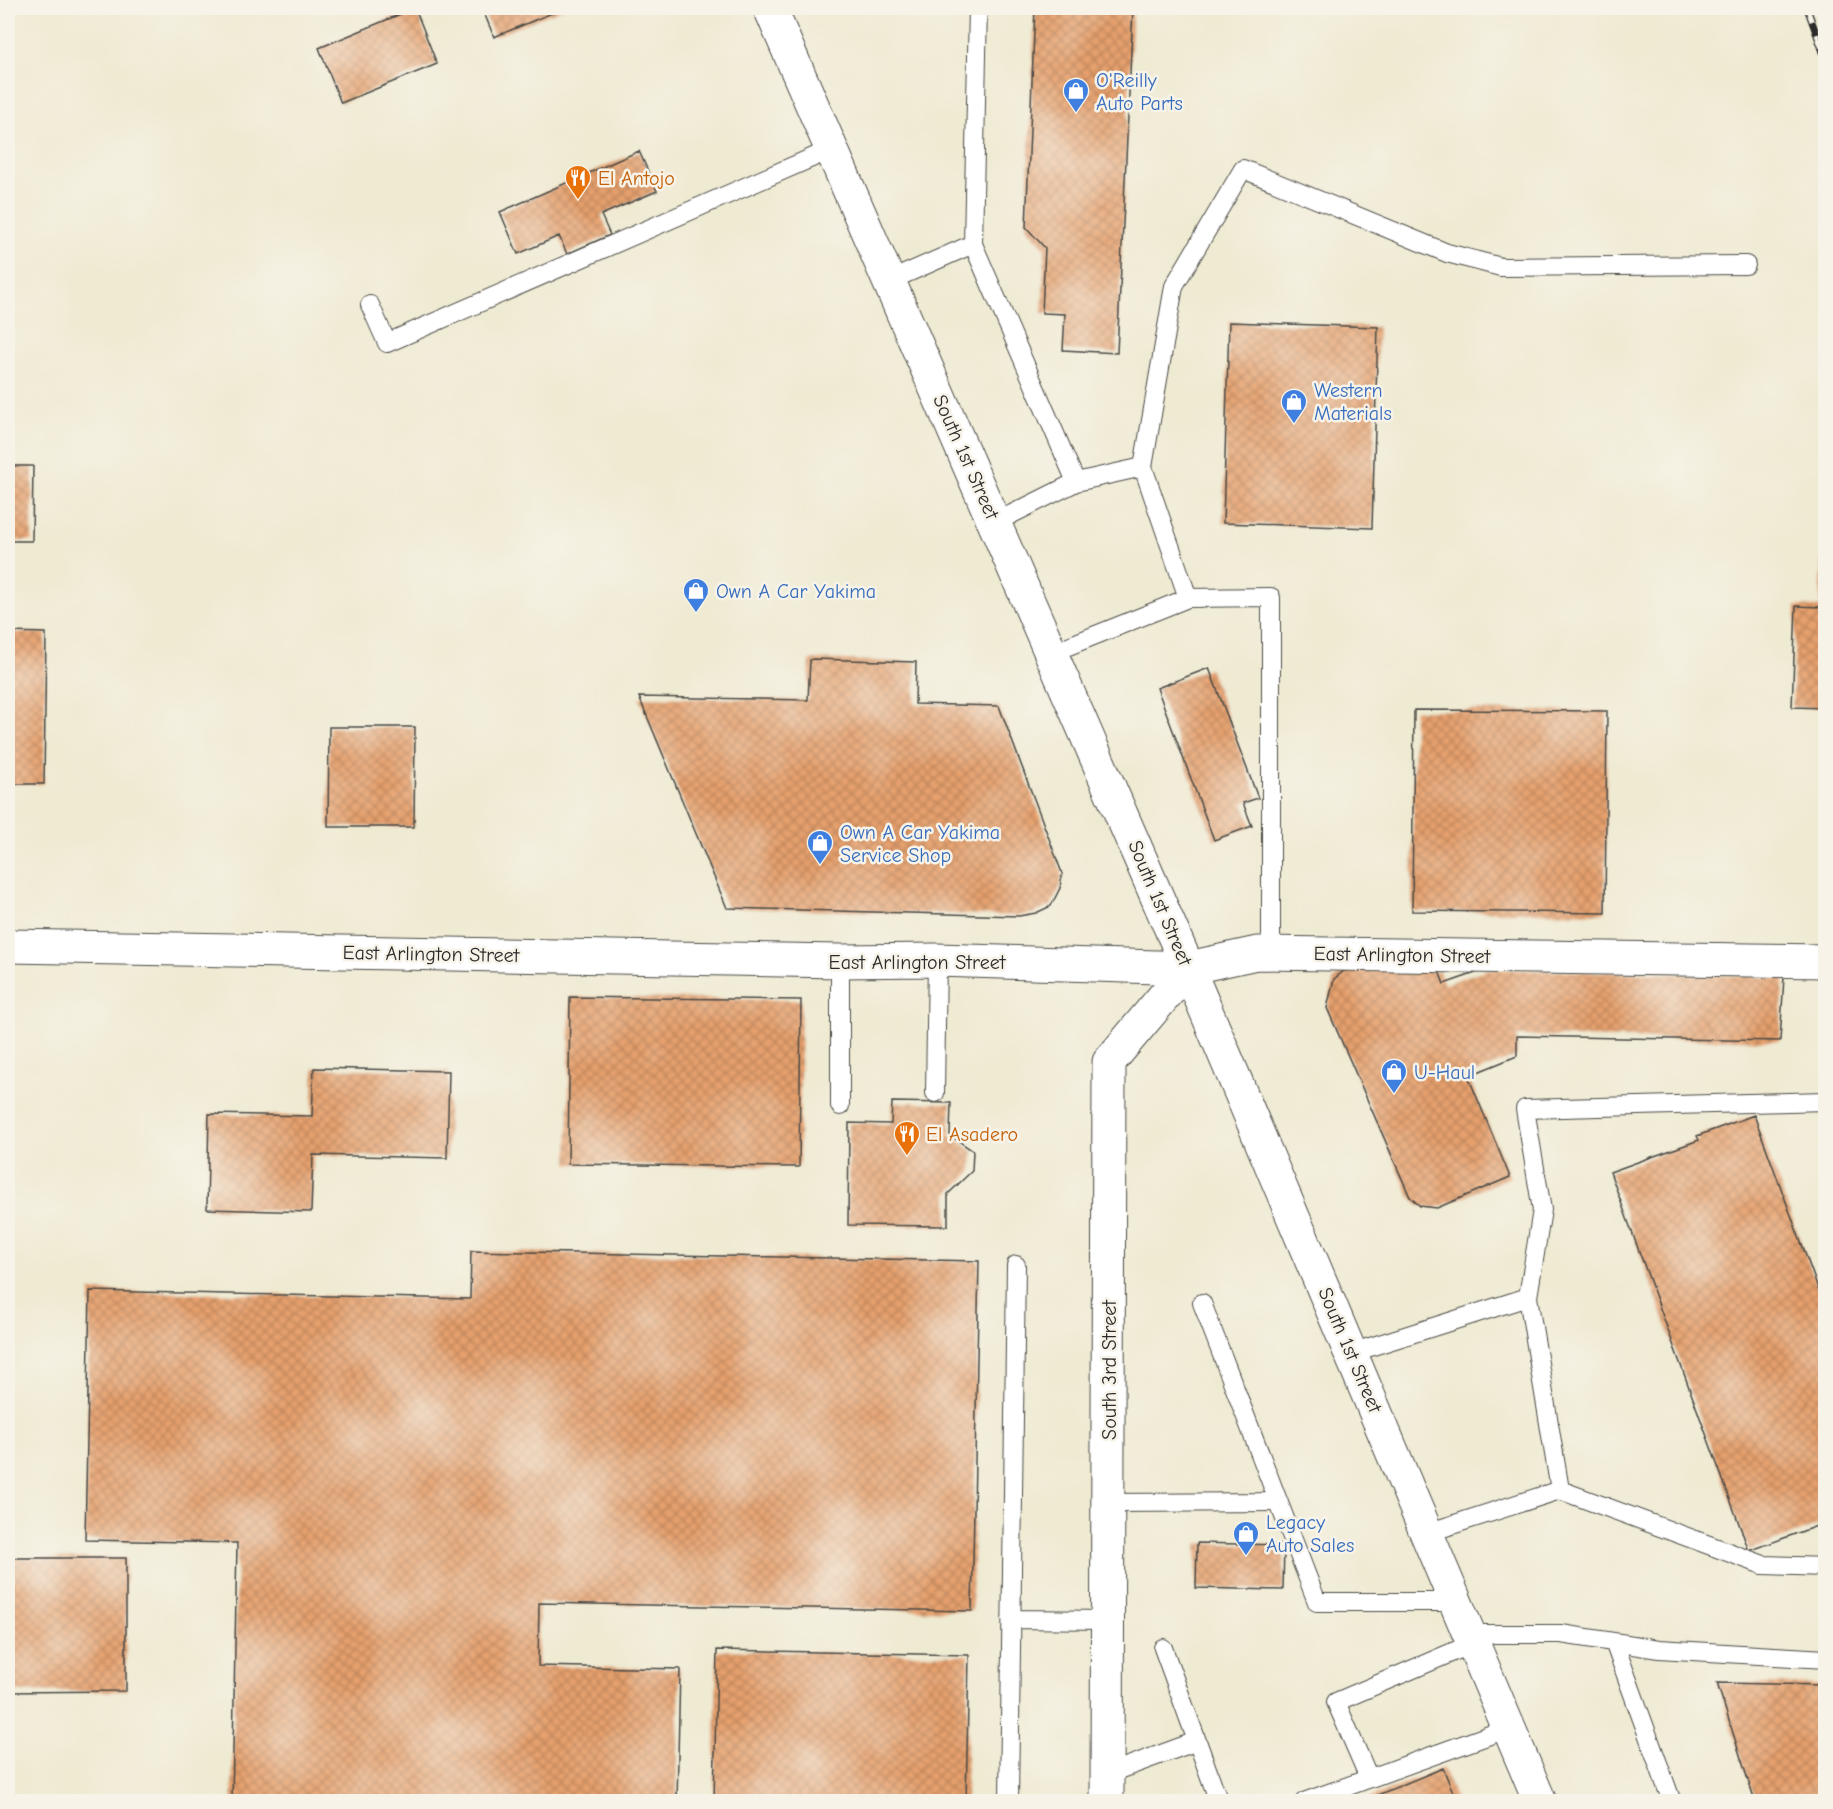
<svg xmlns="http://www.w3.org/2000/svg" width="1833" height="1809" viewBox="0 0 1833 1809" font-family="'Comic Neue',sans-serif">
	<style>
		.building { fill: url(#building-cross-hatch) }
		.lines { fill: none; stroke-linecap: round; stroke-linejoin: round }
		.service-casing { stroke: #484844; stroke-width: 20 }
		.minor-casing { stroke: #484844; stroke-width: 35 }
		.secondary-casing { stroke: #484844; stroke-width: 35 }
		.service { stroke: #fff; stroke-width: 18 }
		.minor { stroke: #fff; stroke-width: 33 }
		.secondary { stroke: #fff; stroke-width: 33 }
		.rail-casing { stroke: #2b2b2b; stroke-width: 7 }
		.rail { stroke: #f7f3e8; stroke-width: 4.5; stroke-dasharray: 14; stroke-linecap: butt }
		.labels { text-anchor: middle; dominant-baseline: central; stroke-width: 5; stroke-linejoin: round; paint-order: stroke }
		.shop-label { font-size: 20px; fill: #366cbe; stroke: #f7f3e8; text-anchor: start }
		.food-label { font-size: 20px; fill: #c56008; stroke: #f7f3e8; text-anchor: start }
		.street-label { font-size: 20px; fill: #2b2b2b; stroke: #f7f3e8 }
	</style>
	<defs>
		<pattern id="building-cross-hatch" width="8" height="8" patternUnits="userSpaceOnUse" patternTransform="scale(1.5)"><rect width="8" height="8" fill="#e6a06d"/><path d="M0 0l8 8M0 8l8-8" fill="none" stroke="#bb835a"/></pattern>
	</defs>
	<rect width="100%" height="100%" fill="#f7f3e8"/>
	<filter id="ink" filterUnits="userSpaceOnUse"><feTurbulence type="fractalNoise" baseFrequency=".0167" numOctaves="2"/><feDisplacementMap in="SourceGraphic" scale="12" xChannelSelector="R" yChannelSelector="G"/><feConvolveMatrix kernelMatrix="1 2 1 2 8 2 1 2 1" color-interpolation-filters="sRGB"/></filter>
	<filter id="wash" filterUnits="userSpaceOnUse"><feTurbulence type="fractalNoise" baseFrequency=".008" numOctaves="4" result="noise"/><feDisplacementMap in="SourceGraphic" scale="24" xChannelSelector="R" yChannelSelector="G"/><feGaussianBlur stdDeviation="1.35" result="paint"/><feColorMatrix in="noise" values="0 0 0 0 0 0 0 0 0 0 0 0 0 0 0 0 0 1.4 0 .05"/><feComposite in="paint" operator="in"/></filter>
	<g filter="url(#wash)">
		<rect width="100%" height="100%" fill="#efead2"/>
		<g id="blocks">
			<path class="building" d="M415,8L437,64L341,103L319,48Z
				M482,8H564L494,37Z
				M1035,8H1133L1117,353L1063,350L1065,314L1042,313L1045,248L1026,227Z
				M639,151L657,191L601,215L610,235L567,254L559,236L518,254L500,212Z
				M1229,322L1378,327L1372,528L1223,523Z
				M12,466H33L32,541H8V480H12Z
				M1823,553H1826V708L1792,707L1796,606L1820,607Z
				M8,632L46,633L44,784H8Z
				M813,659L916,662L915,704L999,706L1062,873L1060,888L1051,906L1036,913L1019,916L727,908L639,697L808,700L810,660Z
				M1209,668L1258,798L1243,803L1252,826L1214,840L1157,688Z
				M1414,710L1607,711L1605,913L1412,911Z
				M329,727H415L414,827H328Z
				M1360,969L1439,971L1444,984L1487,969L1784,977L1780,1041L1517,1036V1056L1468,1076L1510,1177L1437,1208L1420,1206L1410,1197L1327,1008L1334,979L1344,971Z
				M570,997L801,1000L799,1167L568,1164Z
				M314,1068L449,1071L447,1158L313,1155L311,1212L207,1209L209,1114L312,1116Z
				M892,1102L951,1103L950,1135L973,1151L972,1171L948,1194V1226L848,1225L849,1123L891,1124Z
				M1754,1115L1826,1310V1533L1822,1524L1749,1551L1610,1172L1699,1140L1697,1136Z
				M471,1251L979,1261L972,1611L539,1603L538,1666L680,1669L677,1802H232L237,1543L85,1540L90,1291L470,1299Z
				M1197,1543L1284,1545L1283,1590L1196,1588Z
				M8,1558H126V1691L8,1692Z
				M717,1650L969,1655L966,1802H714Z
				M1717,1683L1826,1685V1802H1755Z
				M1443,1768L1457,1802H1363V1801Z"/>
		</g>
	</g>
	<g filter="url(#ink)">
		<use href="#blocks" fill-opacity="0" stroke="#484844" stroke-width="1.5"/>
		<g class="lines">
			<defs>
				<path id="service" d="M973,244L1076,482L994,523
					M889,281L973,244L978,8
					M370,305L387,343L832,149
					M1143,467L1174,286L1243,169L1447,253L1501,267L1746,265
					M1188,598L1271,597V953
					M1051,653L1188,598L1143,467L1076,482
					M935,1093L937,960
					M840,1106V961
					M1202,1303L1317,1602H1456
					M1351,1353L1528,1297
					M1560,1490L1763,1565L1826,1567
					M1108,1503L1279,1502
					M1427,1533L1560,1490L1528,1297L1542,1210L1525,1109L1826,1101
					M1011,1619L1108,1620
					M1470,1634H1561L1659,1649L1826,1659
					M1614,1642L1672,1802
					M1163,1648L1197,1741
					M1107,1774L1197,1741L1219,1802
					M1369,1778L1336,1702L1474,1643
					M1009,1802L1016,1265
					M1304,1802L1509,1728"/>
				<path id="minor" d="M8,946L840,961L937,960L1188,968L1257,953L1826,961
					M1107,1802L1109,1062L1188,968"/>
				<path id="secondary" d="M770,8L1188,968L1540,1802"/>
			</defs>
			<use href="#service" class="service-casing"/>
			<use href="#minor" class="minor-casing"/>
			<use href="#secondary" class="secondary-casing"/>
			<use href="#service" class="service"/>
			<use href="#minor" class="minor"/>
			<use href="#secondary" class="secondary"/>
			<defs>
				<path id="rail" d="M1807,8L1826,60"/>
			</defs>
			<use href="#rail" class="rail-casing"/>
			<use href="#rail" class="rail"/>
		</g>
	</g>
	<defs>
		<symbol id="shop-pin" viewBox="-11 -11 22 30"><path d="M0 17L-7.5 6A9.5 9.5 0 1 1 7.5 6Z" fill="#3f7fe0" stroke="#f7f3e8"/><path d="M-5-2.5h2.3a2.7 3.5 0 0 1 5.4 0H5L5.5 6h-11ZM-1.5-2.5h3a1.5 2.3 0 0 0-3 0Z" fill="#fff"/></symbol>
		<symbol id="restaurant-pin" viewBox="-11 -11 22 30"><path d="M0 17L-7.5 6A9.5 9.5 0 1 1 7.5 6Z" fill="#e8710a" stroke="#f7f3e8"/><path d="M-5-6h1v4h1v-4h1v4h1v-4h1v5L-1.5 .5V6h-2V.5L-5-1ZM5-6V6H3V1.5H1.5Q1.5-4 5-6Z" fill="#fff"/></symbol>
	</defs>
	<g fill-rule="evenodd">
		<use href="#shop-pin" x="1061" y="76" width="30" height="40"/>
		<use href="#restaurant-pin" x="563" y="163" width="30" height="40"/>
		<use href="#shop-pin" x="1279" y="387" width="30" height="40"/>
		<use href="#shop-pin" x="681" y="576" width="30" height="40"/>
		<use href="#shop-pin" x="805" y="828" width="30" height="40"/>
		<use href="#shop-pin" x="1379" y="1057" width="30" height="40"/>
		<use href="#restaurant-pin" x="892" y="1119" width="30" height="40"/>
		<use href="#shop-pin" x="1231" y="1519" width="30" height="40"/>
	</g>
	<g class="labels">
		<g class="shop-label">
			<text x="1096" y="80">O'Reilly<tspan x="1096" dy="23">Auto Parts</tspan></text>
			<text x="1314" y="390">Western<tspan x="1314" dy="23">Materials</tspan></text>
			<text x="716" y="591">Own A Car Yakima</text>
			<text x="840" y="832">Own A Car Yakima<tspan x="840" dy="23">Service Shop</tspan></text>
			<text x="1414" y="1072">U-Haul</text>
			<text x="1266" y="1522">Legacy<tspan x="1266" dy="23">Auto Sales</tspan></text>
		</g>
		<g class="food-label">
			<text x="598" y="178">El Antojo</text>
			<text x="926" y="1134">El Asadero</text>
		</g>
		<g class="street-label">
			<text transform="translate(966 457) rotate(66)">South 1st Street</text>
			<text transform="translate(1160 903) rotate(67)">South 1st Street</text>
			<text transform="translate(431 954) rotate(1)">East Arlington Street</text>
			<text transform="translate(1402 955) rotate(1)">East Arlington Street</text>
			<text x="917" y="962">East Arlington Street</text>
			<text transform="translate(1350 1350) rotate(67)">South 1st Street</text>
			<text transform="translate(1109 1370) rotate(-90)">South 3rd Street</text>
		</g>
	</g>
	<rect width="1833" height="1809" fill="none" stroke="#f7f3e8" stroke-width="30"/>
</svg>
